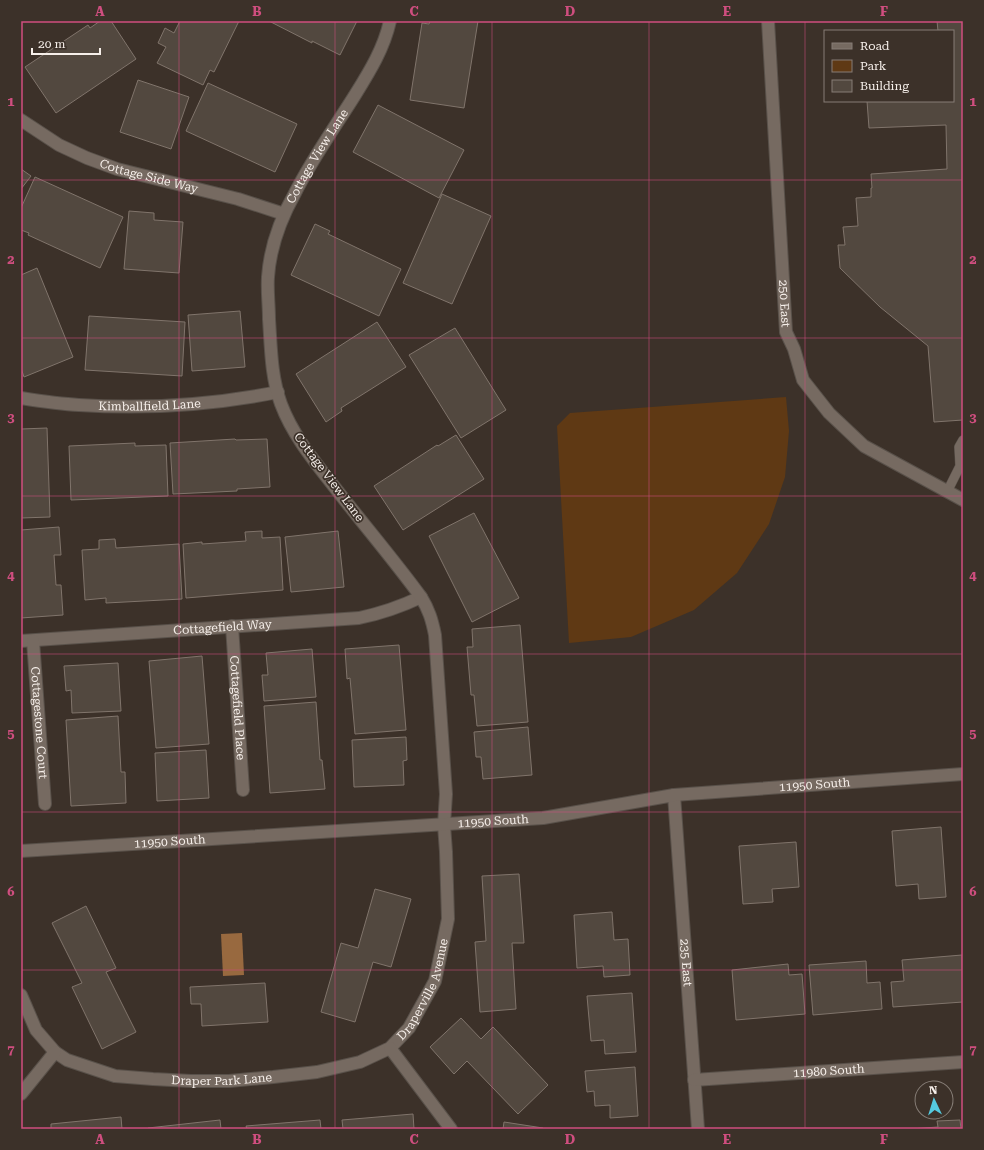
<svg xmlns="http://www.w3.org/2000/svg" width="984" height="1150" viewBox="0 0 984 1150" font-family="'Roboto Serif',serif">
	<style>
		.green { fill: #5f3914 }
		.water { fill: #98693f }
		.building { fill: #52483f; stroke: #80746b }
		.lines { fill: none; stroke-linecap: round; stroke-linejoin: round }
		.lane-casing { stroke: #59514a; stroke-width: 10 }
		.street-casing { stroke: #59514a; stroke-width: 14 }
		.secondary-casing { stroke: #59514a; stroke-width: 14 }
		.lane { stroke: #766a61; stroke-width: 9 }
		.street { stroke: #766a61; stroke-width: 12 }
		.secondary { stroke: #766a61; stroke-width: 12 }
		.grid { fill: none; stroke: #cf4e7f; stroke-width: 1; stroke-opacity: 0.55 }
		.labels { text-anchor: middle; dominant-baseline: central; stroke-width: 3.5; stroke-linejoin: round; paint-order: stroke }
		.street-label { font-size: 12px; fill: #f6efea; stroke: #3c3129 }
		.neatline { fill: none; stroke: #cf4e7f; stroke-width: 1.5 }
		.grid-label { font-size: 13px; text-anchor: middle; font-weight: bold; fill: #cf4e7f }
	</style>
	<rect width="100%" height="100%" fill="#3c3129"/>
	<path class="green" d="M786,397L789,431L785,477L769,524L737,573L694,610L631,637L569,643L557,426L570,413Z"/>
	<path class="water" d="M242,933L244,975L223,976L221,934Z"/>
	<path class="building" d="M100,21H111L136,59L56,113L25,67L88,25L90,28Z
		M180,21H239L214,72L210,70L203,85L157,63L166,47L158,43L165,28L174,33Z
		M269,21H357L340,55L312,41V43Z
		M430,21H478L464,108L410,100L422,23L429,24Z
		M937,21H963V420L934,422L928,346L880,307L840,268L838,245H845L843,227L858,226L856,198L871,197V188H872L871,174L947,169L946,125L869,128L867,101H953V31H938Z
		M138,80L189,97L171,149L120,132Z
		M208,83L297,124L275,172L186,131Z
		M378,105L464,150L439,198L353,152Z
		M21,169L31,176L21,189Z
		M35,177L123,217L100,268L28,235L29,233L21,230V208Z
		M442,194L491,216L452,304L403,283Z
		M129,211L154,213V220L183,222L179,273L124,269Z
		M315,224L330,231L328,234L401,269L379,316L291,275Z
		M37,268L73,357L24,377L21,368V275Z
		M240,311L245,367L192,371L188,315Z
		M89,316L185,322L182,376L85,370Z
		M377,322L406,367L341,408L342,411L326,422L296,374Z
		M455,328L506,410L461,438L409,355Z
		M47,428L50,517L21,518V429Z
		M456,435L484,479L403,530L374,486L437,445L438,446Z
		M235,439L236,440L267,439L270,487L237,489V491L173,494L170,443Z
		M135,443V446L166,445L168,496L71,500L69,446Z
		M474,513L519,598L472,622L429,536Z
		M59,527L61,555H54L56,585H61L63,615L21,618V530Z
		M262,531V538L280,537L283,590L186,598L183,544L202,542V544L246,541L245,532Z
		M338,531L344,587L291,592L285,537Z
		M115,539L116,548L179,544L182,599L106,603V598L85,600L82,550L99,549V540Z
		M520,625L528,722L477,726L474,695H471L467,647H473L472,629Z
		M399,645L406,730L355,734L350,678L347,679L345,649Z
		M312,649L316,697L264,701L262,675H268L266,653Z
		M202,656L209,744L156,748L149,661Z
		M118,663L121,711L72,713L71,690L66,691L64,666Z
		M316,702L320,760H322L325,789L270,793L264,706Z
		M118,716L121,772H125L126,803L71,806L66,720Z
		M528,727L532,775L483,779L481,757H476L474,732Z
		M406,737L407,760L403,761L404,785L354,787L352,740Z
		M206,750L209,798L157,801L155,753Z
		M941,827L946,897L919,899L918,884L896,886L892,831Z
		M796,842L799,887L772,889L773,902L743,904L739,846Z
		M519,874L524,943H512L516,1009L480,1012L475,942L486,941L482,876Z
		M375,889L411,899L391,967L373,962L355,1022L321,1012L341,943L358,948Z
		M86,906L116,968L106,972L136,1032L102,1049L72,987L82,983L52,923Z
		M612,912L614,940L628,939L630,975L604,977L603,966L577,968L574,915Z
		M962,955L963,1002L893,1007L891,982L904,981L902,960Z
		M866,961L867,983L880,982L882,1009L813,1015L809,965Z
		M788,964L789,975L802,974L805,1014L736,1020L732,970Z
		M265,983L268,1022L202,1026L201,1004H191L190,987Z
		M632,993L636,1052L605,1054L604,1040L591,1041L587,996Z
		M461,1018L481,1039L493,1027L548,1085L518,1114L467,1061L454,1074L430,1047Z
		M635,1067L638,1116L610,1118V1105L595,1106L594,1091L587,1092L585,1071Z
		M413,1114L414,1129H343L342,1120Z
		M121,1117L122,1129H51V1124Z
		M220,1120L221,1129H149L148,1128Z
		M320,1120L321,1129H247L246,1126Z
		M960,1120L961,1129H910L938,1127L937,1121Z
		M504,1122L543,1128L542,1129H503Z"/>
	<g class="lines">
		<defs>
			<path id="lane" d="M947,492L960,466L959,447L963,440"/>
			<g id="street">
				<path id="s1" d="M768,21L786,332L794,349L803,380L829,413L864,446L963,500"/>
				<path id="s2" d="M21,120L59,145L87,158L117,169L238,199L284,214"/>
				<path id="s3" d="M21,398C40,401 60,404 79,405C145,409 213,405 278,392"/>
				<path id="s4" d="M232,626L243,790"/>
				<path id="s5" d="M21,641L359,618C383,613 400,607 421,597"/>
				<path id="s6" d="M33,641L45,804"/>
				<path id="s7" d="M674,795L698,1129"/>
				<path id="s8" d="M21,995L36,1030L55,1052L67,1060L115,1076L153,1079L191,1081H229L273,1077L317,1072L360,1062L390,1048L409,1028L435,981L448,919L446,852L444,825L446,794L435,635C432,620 429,610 421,597C394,560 364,525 336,489C315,462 293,436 281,404C271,377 271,348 269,319C269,305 267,291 268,277C270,247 281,218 295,193C312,159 335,127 355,95C370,71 384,48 390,21"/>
				<path d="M390,1048L451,1129"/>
				<path id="s9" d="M694,1080L963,1062"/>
				<path d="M21,1094L55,1052"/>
			</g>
			<g id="secondary">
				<path id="s10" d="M21,851L543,818L674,795L963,774"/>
			</g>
		</defs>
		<use href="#lane" class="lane-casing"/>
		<use href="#street" class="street-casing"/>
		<use href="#secondary" class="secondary-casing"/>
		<use href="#lane" class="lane"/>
		<use href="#street" class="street"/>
		<use href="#secondary" class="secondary"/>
	</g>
	<path class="grid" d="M179,21V1129M335,21V1129M492,21V1129M649,21V1129M805,21V1129M21,180H963M21,338H963M21,496H963M21,654H963M21,812H963M21,970H963"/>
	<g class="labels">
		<g class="street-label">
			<text stroke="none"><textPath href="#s8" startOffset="1381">Cottage View Lane</textPath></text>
			<text stroke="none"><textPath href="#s2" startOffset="141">Cottage Side Way</textPath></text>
			<text stroke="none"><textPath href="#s1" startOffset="283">250 East</textPath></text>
			<text stroke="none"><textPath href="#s3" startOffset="129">Kimballfield Lane</textPath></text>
			<text transform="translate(329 477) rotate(53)">Cottage View Lane</text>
			<text stroke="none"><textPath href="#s5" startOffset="202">Cottagefield Way</textPath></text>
			<text stroke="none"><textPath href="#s4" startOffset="82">Cottagefield Place</textPath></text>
			<text stroke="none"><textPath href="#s6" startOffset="82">Cottagestone Court</textPath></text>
			<text stroke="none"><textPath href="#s10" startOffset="797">11950 South</textPath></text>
			<text stroke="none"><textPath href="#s10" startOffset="473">11950 South</textPath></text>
			<text stroke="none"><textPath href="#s10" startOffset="149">11950 South</textPath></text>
			<text stroke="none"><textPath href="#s7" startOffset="168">235 East</textPath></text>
			<text stroke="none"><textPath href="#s8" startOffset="481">Draperville Avenue</textPath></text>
			<text stroke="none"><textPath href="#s9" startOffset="135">11980 South</textPath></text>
			<text stroke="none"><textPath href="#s8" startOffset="239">Draper Park Lane</textPath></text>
		</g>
	</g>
	<rect width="984" height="1150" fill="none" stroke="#3c3129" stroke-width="44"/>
	<rect x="824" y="30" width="130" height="72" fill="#3c3129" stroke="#867d76"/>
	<rect x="832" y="43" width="20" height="6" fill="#766a61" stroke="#867d76"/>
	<text x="860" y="50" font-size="12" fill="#f6efea">Road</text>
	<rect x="832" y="60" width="20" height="12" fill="#5f3914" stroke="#867d76"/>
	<text x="860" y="70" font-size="12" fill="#f6efea">Park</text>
	<rect x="832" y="80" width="20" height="12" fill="#52483f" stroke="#867d76"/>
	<text x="860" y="90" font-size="12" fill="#f6efea">Building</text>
	<g transform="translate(934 1100) rotate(356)"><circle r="19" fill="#3c3129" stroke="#867d76"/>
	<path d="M0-3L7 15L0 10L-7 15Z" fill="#55cadf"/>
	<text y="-6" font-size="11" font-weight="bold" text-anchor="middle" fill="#f6efea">N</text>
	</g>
	<path d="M32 48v6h68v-6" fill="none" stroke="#f6efea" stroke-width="2"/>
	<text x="38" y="48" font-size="12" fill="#f6efea" stroke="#3c3129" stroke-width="3" paint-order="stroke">20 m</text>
	<rect x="22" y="22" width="940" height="1106" class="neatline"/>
	<g class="grid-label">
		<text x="100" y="16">A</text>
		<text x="257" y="16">B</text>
		<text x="414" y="16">C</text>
		<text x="570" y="16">D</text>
		<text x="727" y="16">E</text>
		<text x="884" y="16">F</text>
		<text x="11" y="106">1</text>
		<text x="973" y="106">1</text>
		<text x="11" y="264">2</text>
		<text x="973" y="264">2</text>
		<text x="11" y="422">3</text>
		<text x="973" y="422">3</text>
		<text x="11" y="580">4</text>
		<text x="973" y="580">4</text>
		<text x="11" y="738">5</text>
		<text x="973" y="738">5</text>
		<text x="11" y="896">6</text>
		<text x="973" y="896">6</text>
		<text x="11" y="1054">7</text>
		<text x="973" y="1054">7</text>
		<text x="100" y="1144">A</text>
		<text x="257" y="1144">B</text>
		<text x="414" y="1144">C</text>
		<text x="570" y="1144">D</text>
		<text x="727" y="1144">E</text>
		<text x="884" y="1144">F</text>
	</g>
</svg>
